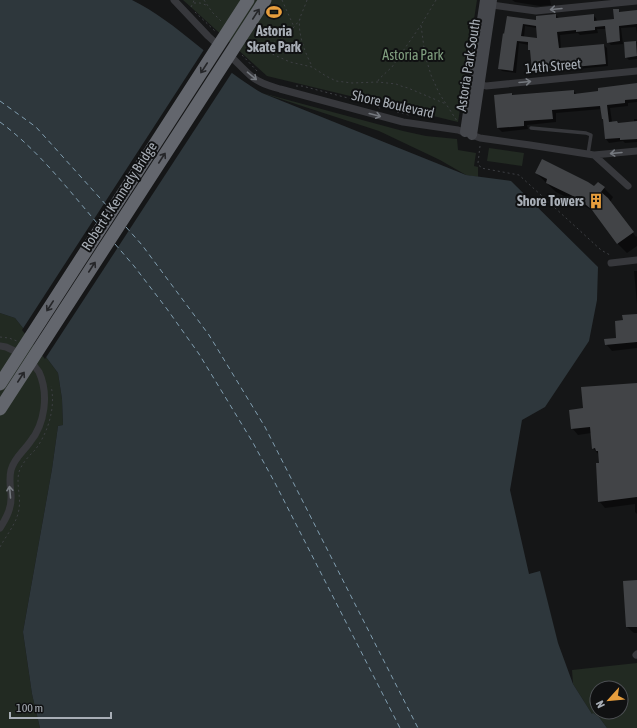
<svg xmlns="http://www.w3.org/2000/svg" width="637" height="728" viewBox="0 0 637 728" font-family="'Asap Condensed',sans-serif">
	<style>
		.green { fill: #222a22; fill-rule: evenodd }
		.water { fill: #2e373c }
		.pier { fill: #151617 }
		.shadow { fill: #0007; fill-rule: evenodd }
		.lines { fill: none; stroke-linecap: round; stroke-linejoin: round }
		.ferry { stroke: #819eb0; stroke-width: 1; stroke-dasharray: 5 4; stroke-linecap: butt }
		.building { fill: #424447; fill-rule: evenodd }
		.path { stroke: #3d3f43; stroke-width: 1; stroke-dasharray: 2 3; stroke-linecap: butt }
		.lane { stroke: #37383c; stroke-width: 3.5 }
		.street { stroke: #37383c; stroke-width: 7 }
		.secondary { stroke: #45474c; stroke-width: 10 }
		.highway-bridge { stroke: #63666d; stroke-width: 13 }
		.oneway { stroke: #75797f }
		.oneway2 { stroke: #252629 }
		.labels { text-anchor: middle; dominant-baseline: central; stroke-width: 4; stroke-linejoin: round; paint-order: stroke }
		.poi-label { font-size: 14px; font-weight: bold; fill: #a8aeb6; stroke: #101112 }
		.park-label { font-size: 14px; fill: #81a080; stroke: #101112 }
		.street-label { font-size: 14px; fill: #a8aeb6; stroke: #101112 }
	</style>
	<rect width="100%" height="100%" fill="#151617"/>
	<path class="green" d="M183,0H477L458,122L267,76Z
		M262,93L403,131L426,136L457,139L458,150L476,153L474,166L478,167V177L466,175L440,160L379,131Z
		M489,148L524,153L522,166L487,161Z
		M0,313L15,318L46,357L58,373L62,399L63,425L58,426L52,469L23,632L32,694L40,728H0Z
		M637,663V728H607L599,717L592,714L573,684L572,670ZM597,688H621V712H597Z"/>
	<path class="water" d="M0,0H132C180,24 217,67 262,93L466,175L511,181L598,267L597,300L589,341L545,407L522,420L510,490L529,574L540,571L558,643L573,684L592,714L593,713L599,717L607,728H40L32,694L23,632L52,469L58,426L63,425L62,399L58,373L46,357L15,318L0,313Z"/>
	<path class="pier" d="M205,48L233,71L45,359L22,330Z"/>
	<path class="shadow" d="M512,0H554H550L551,5L540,6L515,2Z
		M618,10L621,13L637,11V34L636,27L621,28L623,44L611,45L608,42L607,29H597L598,33L580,35L578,33L560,35L561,49L604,45L607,48L608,66L535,73L533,70L531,51L529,45L519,43L516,73L502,71L499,68L508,17L537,21L556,15L559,18L593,15L596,18L597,21L615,20ZM525,26L537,28L538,40L524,37Z
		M637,42V59L629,60L626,57L625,43Z
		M637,84V102L628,103V106L610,108L612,122H617L619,124L634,123V119H637V142L625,143L623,141L609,143L606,139L604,120L602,109L556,113V122L527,125L528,129L502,132L498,128L495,96L512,94L513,96L573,91L577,94L599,92Z
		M536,173L594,188H604L613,197L610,202L636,237L637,236V246L627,253L618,244L596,214L590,209L556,192Z
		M634,271H637V304Z
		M637,315V348L612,351L606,344L617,339L624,321Z
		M637,384V514L635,512V504L605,508L599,501L600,464L599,455L593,448L591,433L578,435L572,428L584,409Z
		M637,581V633H634L627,627Z"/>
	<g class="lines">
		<path class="ferry" d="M0,101L36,127L108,207
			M0,122C38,150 67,188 97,223
			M126,227L142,245L209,335L265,427L418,728
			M115,244L134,266L167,309L199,354L252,441L275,483L400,728"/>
	</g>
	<path class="building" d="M613,9H619V12L637,10V24L619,26L620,41L607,43L605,26L595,27V30L576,32V30L557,32L559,48L604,44L606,64L532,71L530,50H528V42L517,41L513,71L498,69L503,33L504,34L507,16L536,20V16L556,14V18L594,14V21L614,19ZM523,24L536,26L537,38L521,36Z
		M636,41L637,56L625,58L624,42Z
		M637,83V99L625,100V103L607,105L609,122L617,121L618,123L637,121V139L620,140V138L605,139L603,119H602L600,106L552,110L553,119L524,121V126L497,128L494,95L512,93V95L574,90V94L598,91V88Z
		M542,159L588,182L594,186L598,182L605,187L601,192L608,198L634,232L617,244L592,210L579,199L546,183L547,179L535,173Z
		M637,314V342L605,345L604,339L616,338L615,321L623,320L622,315Z
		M637,383V497L598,502L596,463H599L598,451H596L595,448L592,449L590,427L571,429L569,410L583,408L581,387Z
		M637,580V627H626L623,581Z"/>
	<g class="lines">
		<path class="path" d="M204,0L212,12L222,22
			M282,0L294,27
			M307,0C305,6 302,12 300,18C297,32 305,53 312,66
			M436,0L421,25L425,55L431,75L439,93L457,121
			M194,3H200L206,5
			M191,7L193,3L194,0
			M195,12L216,32
			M252,40L264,47L270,53L290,62L312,67L326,76L336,81L352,83L378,82L396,84L401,86L408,88L446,104
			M264,47C279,41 291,33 300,19
			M242,55L258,72
			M378,81L379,79L392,67L421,25
			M296,86H302L371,104L382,109
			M397,112L409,115
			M480,146L478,163L481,168L519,175L601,250L610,255L611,256
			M0,337L9,338L17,341
			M0,547C7,534 17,523 19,509C21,496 16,484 19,472C22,463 29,456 35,450C48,433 56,407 51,386"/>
		<path class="lane" d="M531,128L586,133L591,135L588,154"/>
		<path class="street" d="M174,0L208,36L220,47
			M492,5L536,11L637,1
			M228,54C236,61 243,69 251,76C259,83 270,86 280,89L403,122L458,130L480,138L530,145L594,155L628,186
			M476,83L486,86L637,71
			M594,155L637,151
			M611,263L637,260
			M0,346L6,347L21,354
			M0,528C7,517 12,507 11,494C10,485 9,478 11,470C14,458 24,451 30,442C45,424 49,394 39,372C36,368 33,364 30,360
			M636,655L637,654"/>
		<path class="secondary" d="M465,132L485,0
			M472,135L492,0"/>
		<path class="highway-bridge" d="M0,384L248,0
			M0,409L265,0"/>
	</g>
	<defs><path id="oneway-shaft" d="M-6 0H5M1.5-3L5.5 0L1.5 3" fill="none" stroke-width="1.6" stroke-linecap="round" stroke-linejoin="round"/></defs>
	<g class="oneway">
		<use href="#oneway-shaft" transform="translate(556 9) rotate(175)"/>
		<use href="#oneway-shaft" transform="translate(252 76) rotate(40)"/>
		<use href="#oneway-shaft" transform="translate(525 82) rotate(-5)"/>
		<use href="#oneway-shaft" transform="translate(375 115) rotate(15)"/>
		<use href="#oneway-shaft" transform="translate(616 153) rotate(175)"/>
		<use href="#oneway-shaft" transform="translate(10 492) rotate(-95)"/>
	</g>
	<g class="oneway2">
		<use href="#oneway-shaft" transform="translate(256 14) rotate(-57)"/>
		<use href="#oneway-shaft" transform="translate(204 68) rotate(123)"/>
		<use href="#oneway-shaft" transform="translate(162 158) rotate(-57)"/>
		<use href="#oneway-shaft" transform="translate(92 267) rotate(-57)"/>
		<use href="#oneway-shaft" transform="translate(50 306) rotate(123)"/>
		<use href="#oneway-shaft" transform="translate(21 377) rotate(-57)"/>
	</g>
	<defs>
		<symbol id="stadium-bare" viewBox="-9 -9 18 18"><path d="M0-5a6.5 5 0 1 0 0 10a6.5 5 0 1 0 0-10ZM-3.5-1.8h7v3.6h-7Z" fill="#e79e3d" stroke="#101112" stroke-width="2.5" paint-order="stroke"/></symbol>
		<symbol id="building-bare" viewBox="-9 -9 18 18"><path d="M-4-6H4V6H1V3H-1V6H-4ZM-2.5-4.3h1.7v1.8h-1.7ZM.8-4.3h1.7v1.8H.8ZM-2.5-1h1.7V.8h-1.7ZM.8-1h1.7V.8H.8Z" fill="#e79e3d" stroke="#101112" stroke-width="2.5" paint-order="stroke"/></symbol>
	</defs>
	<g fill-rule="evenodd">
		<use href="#stadium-bare" x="263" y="1" width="22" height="22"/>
		<use href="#building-bare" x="585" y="190" width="22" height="22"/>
	</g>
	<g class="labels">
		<g class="poi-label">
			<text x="274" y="31">Astoria<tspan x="274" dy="16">Skate Park</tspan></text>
			<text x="584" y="201" text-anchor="end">Shore Towers</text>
		</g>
		<g class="park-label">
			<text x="413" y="55">Astoria Park</text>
		</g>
		<g class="street-label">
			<text transform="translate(468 65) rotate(-81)">Astoria Park South</text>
			<text transform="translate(553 66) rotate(-5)">14th Street</text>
			<text transform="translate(393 104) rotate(13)">Shore Boulevard</text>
			<text transform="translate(119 196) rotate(-57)">Robert F. Kennedy Bridge</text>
		</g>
	</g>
	<g transform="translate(609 700) rotate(243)"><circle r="19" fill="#101112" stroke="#4d5054"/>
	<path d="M0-3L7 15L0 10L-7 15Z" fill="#e79e3d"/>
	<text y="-6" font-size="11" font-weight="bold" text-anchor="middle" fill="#a8aeb6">N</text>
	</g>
	<path d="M10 712v6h101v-6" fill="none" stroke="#a8aeb6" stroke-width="2"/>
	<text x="16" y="712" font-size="12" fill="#a8aeb6" stroke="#101112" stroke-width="3" paint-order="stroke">100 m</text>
</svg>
